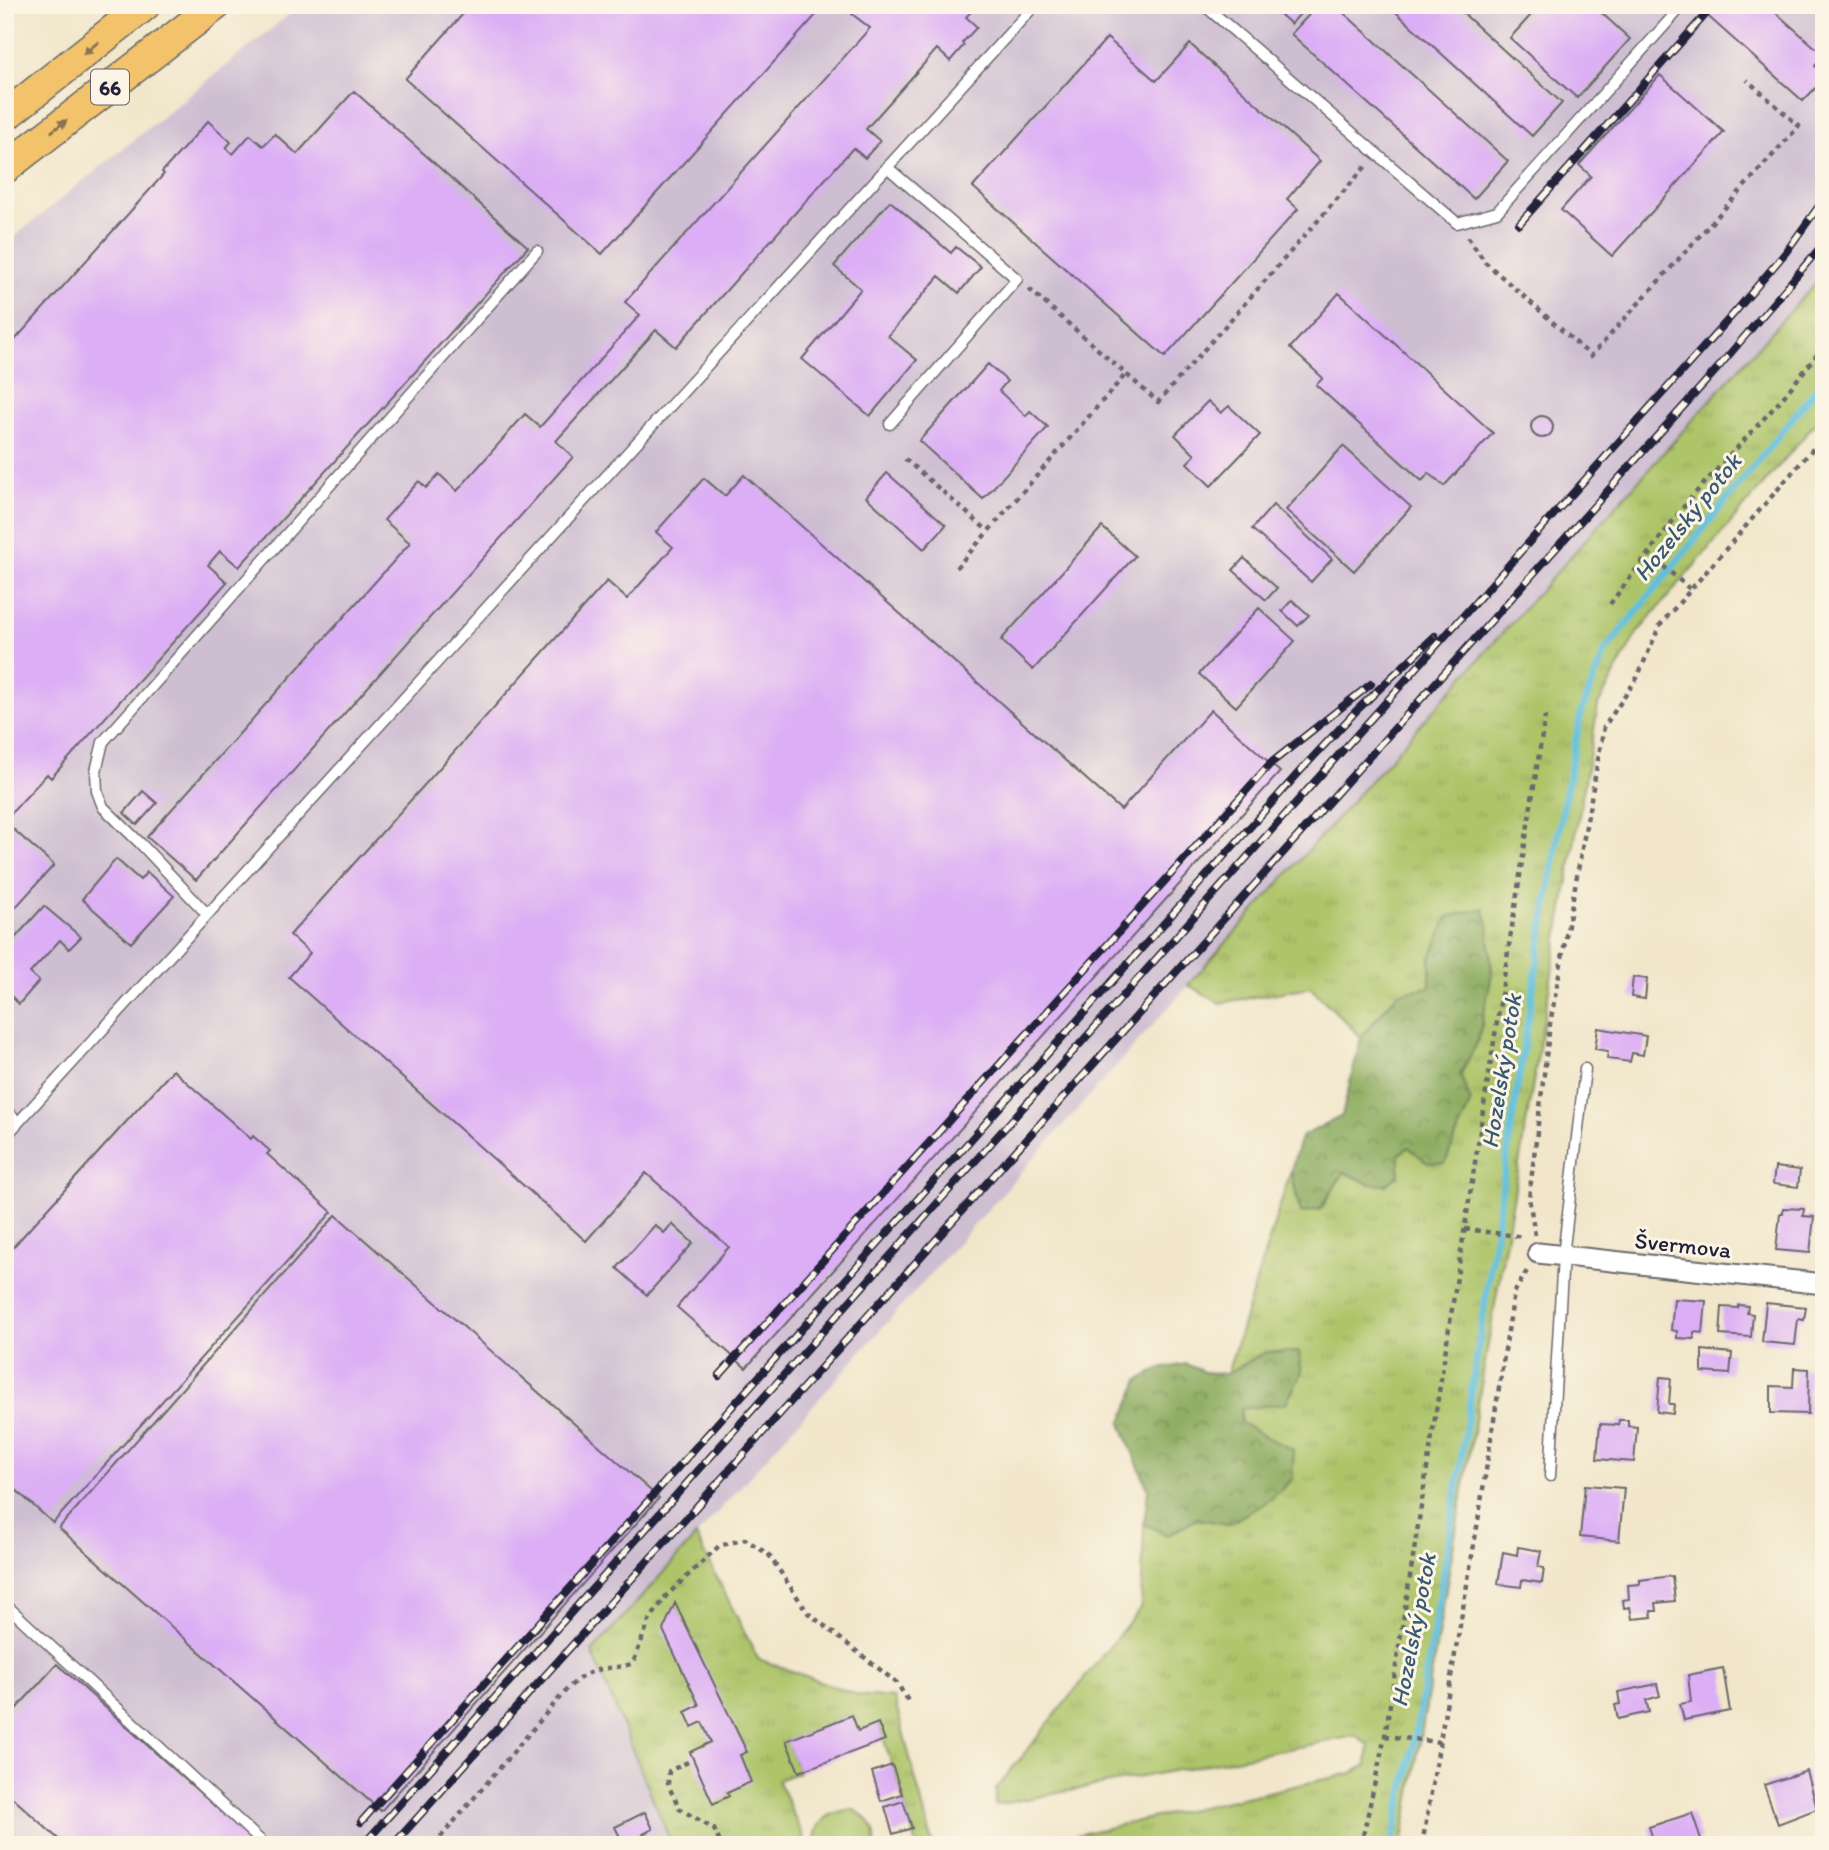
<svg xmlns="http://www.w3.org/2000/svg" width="1829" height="1850" viewBox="0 0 1829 1850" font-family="Itim,sans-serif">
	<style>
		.industrial { fill: #cebed2 }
		.grass { fill: url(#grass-tufts); stroke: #687352; stroke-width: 2 }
		.forest { fill: url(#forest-crowns); stroke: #56664c; stroke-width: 2 }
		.park { fill: #adc469; stroke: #687352; stroke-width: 2 }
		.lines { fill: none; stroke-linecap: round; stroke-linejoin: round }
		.stream { stroke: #5fbfdd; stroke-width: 7 }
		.building { fill: #dbaef5 }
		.lane-casing { stroke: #6a676d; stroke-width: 13 }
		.street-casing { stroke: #6a676d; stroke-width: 23 }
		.primary-casing { stroke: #6a676d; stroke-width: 33 }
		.path { stroke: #6a676d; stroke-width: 4.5; stroke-dasharray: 5 5; stroke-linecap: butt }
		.lane { stroke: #fff; stroke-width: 10 }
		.street { stroke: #fff; stroke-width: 19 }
		.primary { stroke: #f2c36a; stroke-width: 30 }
		.rail-casing { stroke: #22223b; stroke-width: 8 }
		.rail { stroke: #fcf5e5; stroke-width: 5; stroke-dasharray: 16; stroke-linecap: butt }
		.oneway { fill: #8a7252 }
		.labels { text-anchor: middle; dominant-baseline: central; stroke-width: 6; stroke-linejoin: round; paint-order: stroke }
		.shield { fill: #fcf5e5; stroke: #63616e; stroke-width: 2 }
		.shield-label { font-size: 21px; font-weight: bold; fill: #22223b }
		.street-label { font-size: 23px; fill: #22223b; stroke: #fcf5e5 }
		.water-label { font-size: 24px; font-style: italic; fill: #375974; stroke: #fcf5e5 }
	</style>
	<defs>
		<pattern id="grass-tufts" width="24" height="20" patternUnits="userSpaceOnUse" patternTransform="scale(1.75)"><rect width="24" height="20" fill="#adc469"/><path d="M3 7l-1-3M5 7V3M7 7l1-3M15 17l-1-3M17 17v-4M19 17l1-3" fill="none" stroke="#95a85c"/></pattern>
		<pattern id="forest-crowns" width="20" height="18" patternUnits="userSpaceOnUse" patternTransform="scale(1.75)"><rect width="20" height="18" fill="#8aaa5d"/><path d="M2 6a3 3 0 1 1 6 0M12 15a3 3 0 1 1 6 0" fill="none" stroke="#708a4e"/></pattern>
	</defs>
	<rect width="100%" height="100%" fill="#fcf5e5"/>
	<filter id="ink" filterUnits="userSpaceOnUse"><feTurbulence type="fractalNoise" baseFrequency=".0143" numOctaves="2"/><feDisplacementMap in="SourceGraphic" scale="14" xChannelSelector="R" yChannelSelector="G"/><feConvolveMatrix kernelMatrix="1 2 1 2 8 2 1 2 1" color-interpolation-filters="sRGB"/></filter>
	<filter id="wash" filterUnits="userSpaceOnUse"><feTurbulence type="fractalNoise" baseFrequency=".00686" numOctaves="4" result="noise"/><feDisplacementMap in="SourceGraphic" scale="28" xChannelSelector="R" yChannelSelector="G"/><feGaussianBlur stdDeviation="1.57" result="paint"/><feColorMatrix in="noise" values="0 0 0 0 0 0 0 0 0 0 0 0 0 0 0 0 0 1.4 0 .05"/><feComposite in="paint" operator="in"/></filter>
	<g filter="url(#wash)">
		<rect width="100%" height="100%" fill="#f1e6ca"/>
		<path class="industrial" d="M301,5H1824V273L593,1652L672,1845H5V244Z"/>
		<path class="grass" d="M1824,273V413L1637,633L1598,705L1402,1845H1031L1352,1773L1367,1765L1369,1745L1355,1736L995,1805L996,1789L1141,1607L1144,1524L1168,1535L1197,1519L1229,1524L1264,1436L1240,1422L1241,1409L1266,1352L1227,1374L1291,1170L1300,1213L1321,1209L1344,1172L1370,1184L1408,1146L1428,1163L1460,1075L1478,1041L1430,960V987L1398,993L1361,1037L1310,987L1220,1003L1188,985Z
			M696,1536L758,1659L858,1695L894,1698L933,1845H917L879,1724L858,1731L852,1715L787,1741L799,1772L778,1780L807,1845H672L592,1652Z"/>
		<path class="forest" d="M1483,908L1488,924L1492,974L1478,1041L1460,1075L1471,1101L1445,1163H1428L1408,1147L1399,1154V1175L1386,1185L1370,1184L1344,1172L1320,1209L1301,1213L1291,1170L1301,1137L1342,1116L1361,1037L1398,993L1430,987V960L1447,917Z
			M1266,1352H1299L1302,1372L1286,1403L1241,1409L1240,1422L1264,1436L1293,1450V1479L1271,1499L1229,1524L1197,1519L1168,1535L1144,1524L1148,1489L1121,1424L1139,1380L1159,1369L1186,1364L1204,1372L1226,1374Z"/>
		<path class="park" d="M852,1809C868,1816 877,1827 875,1845H816C812,1820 832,1812 852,1809Z"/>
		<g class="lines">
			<path class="stream" d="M1392,1845L1416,1732L1446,1560L1519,1076L1558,835L1581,713L1605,651L1824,379"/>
		</g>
		<g id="blocks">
			<path class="building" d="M471,5H825L602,254L405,79Z
				M860,5H977L966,17L977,27L962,43L964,45L950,61L937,49L866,129L880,141L865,158L853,148L676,347L656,330L556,441L573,457L196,880L147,837L410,543L384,520L419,481L426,488L439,474L457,491L525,414L540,427L640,315L625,302L870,28L852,14Z
				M1270,5H1308L1291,24Z
				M1318,5H1335L1508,161L1474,199L1291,34Z
				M1388,5H1454L1562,103L1532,136Z
				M1520,5H1593L1630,39L1577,98L1510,38L1531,15Z
				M1707,5H1767L1824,55L1815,66L1824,75V79L1803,101L1702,11Z
				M1107,38L1156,81L1190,44L1320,161L1287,199L1298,209L1165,357L973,187Z
				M1660,75L1724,132L1612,256L1561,210L1591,176L1579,165Z
				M354,91L528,247L239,567L220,551L208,565L227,582L51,778L47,774L5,820V351L164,174L162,172L208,121L231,142L226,148L233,154L250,135L263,146L275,134L297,154Z
				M890,201L951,253L956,247L981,267L959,293L939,276L888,336L917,360L870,416L802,359L861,289L834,266Z
				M1339,293L1493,433L1444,486L1429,473L1422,481L1316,385L1323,378L1290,348Z
				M988,364L1007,381L999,391L1026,416L1030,411L1048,427L983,499L919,441Z
				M1208,401L1221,413L1229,406L1260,435L1211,486L1187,463L1195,455L1175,435Z
				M1531 427a11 11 0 1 1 22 0a11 11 0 1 1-22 0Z
				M1343,446L1411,507L1354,571L1286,510Z
				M887,473L946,525L924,549L866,497Z
				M744,475L1121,810L1211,710L1280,772L746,1368L677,1307L729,1247L646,1173L586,1241L289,977L310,953L290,935L607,581L627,599L673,547L656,532L704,478L725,496Z
				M1273,505L1332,559L1311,582L1252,529Z
				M1102,527L1135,556L1033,670L1001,640Z
				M1244,558L1277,588L1266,600L1233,570Z
				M1292,600L1309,615L1298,626L1282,611Z
				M1259,608L1295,641L1236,707L1199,674Z
				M143,791L157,803L137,825L124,813Z
				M5,822L54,865L5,919Z
				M116,859L140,880L147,872L174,896L131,943L82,899Z
				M44,906L81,937L69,949L60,940L30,973L39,981L19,1004L10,995L5,1000V949Z
				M1633,977L1647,979L1645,999L1631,997Z
				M1598,1028L1646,1036L1643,1055L1632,1053L1630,1062L1607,1059L1608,1051L1595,1049Z
				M173,1070L251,1139L253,1136L270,1151L267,1154L332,1212L53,1523L5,1480V1256Z
				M1775,1167L1800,1170L1798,1187L1773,1184Z
				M1783,1208L1804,1209L1803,1216L1814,1217L1810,1253L1776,1250L1780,1214H1783Z
				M336,1215L659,1498L381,1811L59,1528Z
				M672,1224L693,1243L647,1295L617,1268L655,1225L664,1233Z
				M1674,1299L1706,1301L1703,1333L1694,1332V1339L1677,1338V1331L1671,1330Z
				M1766,1303L1806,1307L1804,1320L1798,1319L1795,1345L1762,1342Z
				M1738,1305L1748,1306L1747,1313L1753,1314L1751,1337L1720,1335L1722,1307L1738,1308Z
				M1821,1307H1824V1342H1818Z
				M1702,1350L1732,1353L1730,1374L1702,1372Z
				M1794,1368L1809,1369L1808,1414L1771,1413V1386L1793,1387Z
				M1660,1377L1671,1378L1669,1404H1674L1673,1414L1657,1412Z
				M1619,1420H1628V1426L1637,1427L1634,1462L1597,1459L1600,1424L1618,1425Z
				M1585,1485L1624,1488L1619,1541L1580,1537Z
				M1518,1547L1541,1551L1538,1567L1544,1568L1542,1583L1522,1580L1521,1587L1498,1584L1503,1552L1517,1555Z
				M1672,1576L1675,1601L1656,1603L1657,1611H1651L1652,1617L1632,1619L1630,1607L1624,1608L1623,1600L1629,1599L1628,1585L1640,1584V1580Z
				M675,1603L747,1752L740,1755L751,1782L727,1793L729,1796L713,1804L690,1752L711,1742L702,1722L692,1727L685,1712L699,1705L663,1630Z
				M57,1664L258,1845H65L5,1791V1721Z
				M1723,1668L1730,1711L1684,1720L1680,1704L1691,1702L1688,1675Z
				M1657,1684L1660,1696L1646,1700L1649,1712L1618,1719L1615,1705L1620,1704L1618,1692Z
				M852,1715L858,1731L878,1723L885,1740L799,1772L786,1741Z
				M892,1765L902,1794L881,1801L872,1772Z
				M1807,1771L1817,1809L1778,1824L1764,1785Z
				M903,1801L912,1828L893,1834L885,1807Z
				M645,1812L653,1829L643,1834L644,1837L629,1845H620L617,1838L620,1837L615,1827Z
				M1692,1813L1701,1839L1685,1845H1655L1649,1827Z"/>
		</g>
	</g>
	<g filter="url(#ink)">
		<use href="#blocks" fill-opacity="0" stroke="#6a676d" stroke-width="2"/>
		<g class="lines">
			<defs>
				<path id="lane" d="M1204,5L1457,223L1497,212L1683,5
					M887,167L1017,279L890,424
					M207,914L141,844L103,807L97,791L96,771L103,742L537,251
					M5,1110L18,1122
					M5,1137L1035,5
					M1550,1476L1563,1256L1585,1069
					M5,1604L265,1845"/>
				<path id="street" d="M1538,1253L1824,1284"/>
				<path id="primary" d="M5,116L145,5
					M5,168L216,5"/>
			</defs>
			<use href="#lane" class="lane-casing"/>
			<use href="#street" class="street-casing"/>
			<use href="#primary" class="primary-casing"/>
			<path class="path" d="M1468,237L1485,262L1591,356L1799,126L1747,80
				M1029,289L1158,402L1367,165
				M905,459L988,531
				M1648,553L1691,590
				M956,568L1126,374
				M1610,604L1688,501L1781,400L1824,346
				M1465,1229L1524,1237
				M1535,1235L1529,1198L1550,1024L1604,727L1637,678L1660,625L1824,436
				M1385,1736L1439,1742
				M688,1762L669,1771L668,1785L680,1809L714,1829L721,1845
				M434,1845L567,1689C574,1683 582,1675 592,1672C605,1666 620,1669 633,1663L649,1621L666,1596L719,1546L745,1539L769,1555L808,1613L897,1683L910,1704
				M1361,1845L1385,1736L1545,716
				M1422,1845L1477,1527L1514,1293L1528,1269"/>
			<use href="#lane" class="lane"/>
			<use href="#street" class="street"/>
			<use href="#primary" class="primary"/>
			<defs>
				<path id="rail" d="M1519,224L1706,14
					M719,1376L1271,763L1371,684
					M361,1822L1302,769L1357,710L1435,636
					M363,1845L1736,311L1786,252L1824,199
					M393,1845L1717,369L1824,243"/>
			</defs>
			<use href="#rail" class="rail-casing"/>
			<use href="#rail" class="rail"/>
		</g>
		<defs><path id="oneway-solid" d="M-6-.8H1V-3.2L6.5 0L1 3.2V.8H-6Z" transform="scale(1.75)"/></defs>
		<g class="oneway">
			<use href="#oneway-solid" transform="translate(91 48) rotate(141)"/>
			<use href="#oneway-solid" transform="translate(59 126) rotate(-38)"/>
		</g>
	</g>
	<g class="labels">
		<rect class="shield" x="91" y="69.5" width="38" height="35" rx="5"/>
		<g class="shield-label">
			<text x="110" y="87">66</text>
		</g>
		<g class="street-label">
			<text transform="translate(1683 1245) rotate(6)">Švermova</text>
		</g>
		<g class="water-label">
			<text transform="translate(1687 517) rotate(-51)">Hozelský potok</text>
			<text transform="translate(1501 1071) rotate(-81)">Hozelský potok</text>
			<text transform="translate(1413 1630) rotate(-79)">Hozelský potok</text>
		</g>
	</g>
	<rect width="1829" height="1850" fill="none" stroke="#fcf5e5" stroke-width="28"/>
</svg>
